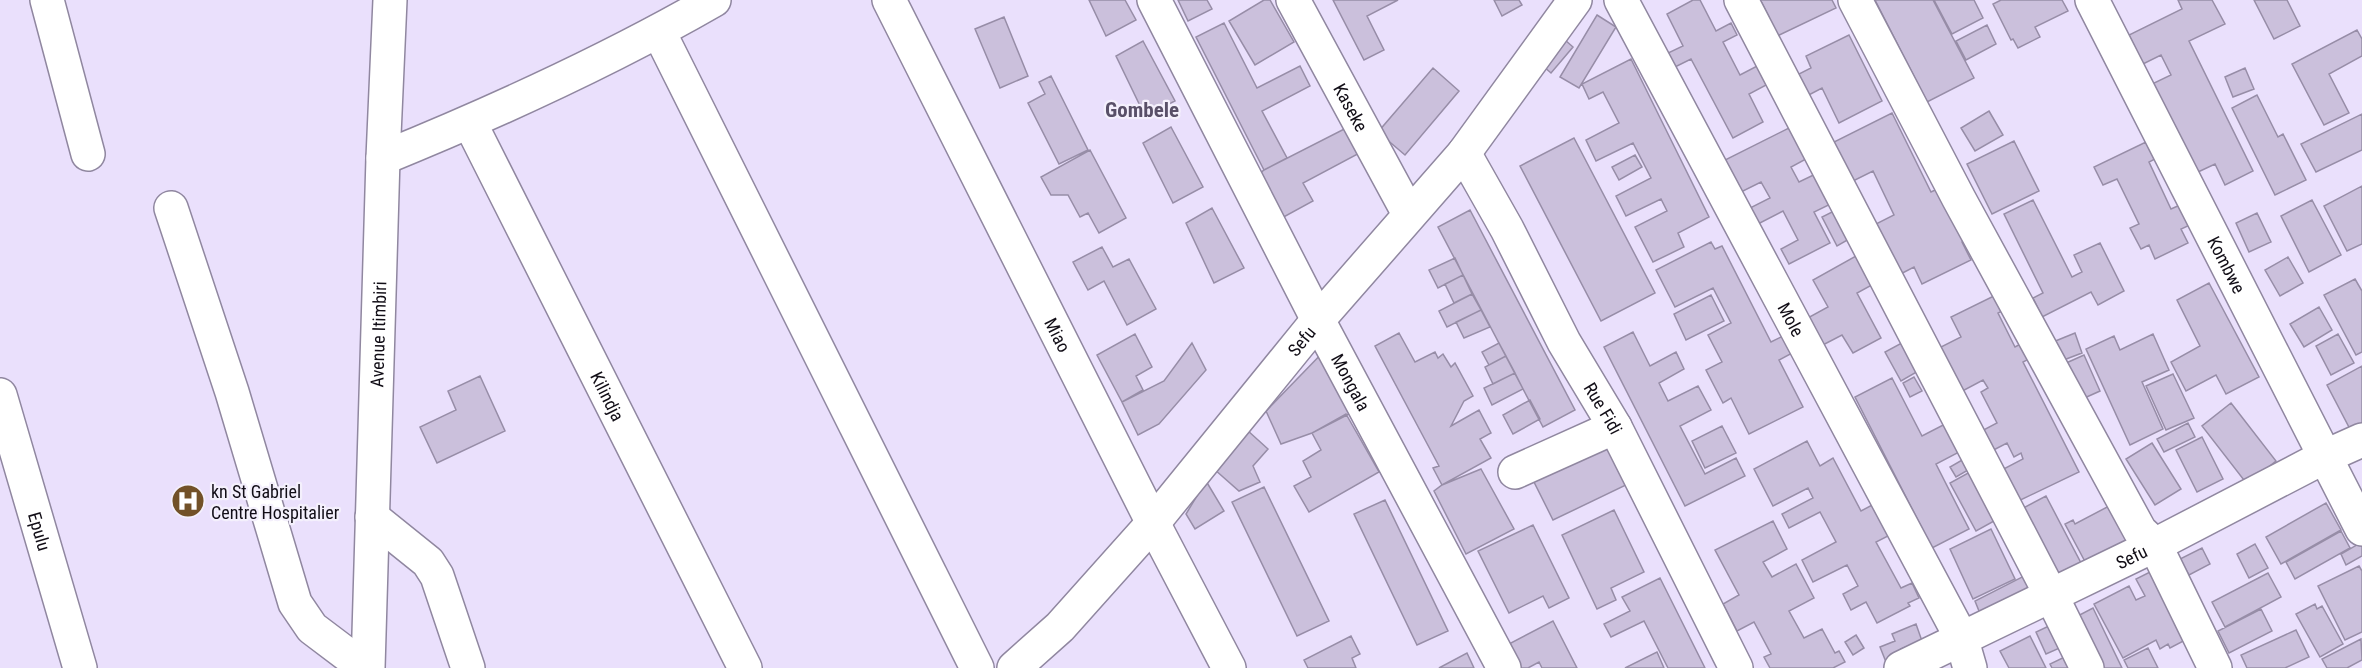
<svg xmlns="http://www.w3.org/2000/svg" width="2362" height="668" viewBox="0 0 2362 668" font-family="'Roboto Condensed',sans-serif">
	<style>
		.building { fill: #cbc0dc; stroke: #978da7; stroke-width: 1.5 }
		.lines { fill: none; stroke-linecap: round; stroke-linejoin: round }
		.minor-casing { stroke: #9087a0; stroke-width: 36 }
		.major-casing { stroke: #9087a0; stroke-width: 36 }
		.minor { stroke: #fff; stroke-width: 33 }
		.major { stroke: #fff; stroke-width: 33 }
		.labels { text-anchor: middle; dominant-baseline: central; stroke-width: 4.5; stroke-linejoin: round; paint-order: stroke }
		.street-label { font-size: 18px; fill: #110d16; stroke: #f4f0fc }
		.poi-label { font-size: 18px; fill: #110d16; stroke: #f4f0fc; text-anchor: start }
		.quarter-label { font-size: 21px; font-weight: bold; fill: #595068; stroke: #f4f0fc }
	</style>
	<rect width="100%" height="100%" fill="#eae0fc"/>
	<path class="building" d="M1089,0H1125L1136,20L1106,36Z
		M1178,0H1207L1212,9L1188,21Z
		M1264,0H1270L1294,42L1255,65L1229,21Z
		M1333,0H1398L1367,16L1384,50L1364,60Z
		M1494,0H1519L1522,5L1502,16Z
		M1693,0H1700L1716,31L1731,23L1737,35L1723,42L1740,75L1761,64L1770,83L1749,94L1763,122L1733,138L1691,59L1675,67L1668,53L1683,46L1667,14Z
		M1752,0H1832L1836,8L1769,40L1760,22L1769,17L1762,3L1755,7Z
		M1875,0H1933L1974,78L1927,102Z
		M1934,0H1974L1983,18L1952,34Z
		M2001,0H2062L2068,11L2035,27L2040,37L2018,48L2013,39L2011,40L1993,4Z
		M2178,0H2212L2225,24L2189,41L2253,171L2225,185L2215,164L2196,173L2152,84L2171,75L2161,55L2143,64L2129,35L2182,9Z
		M2254,0H2287L2300,26L2274,39Z
		M1597,15L1616,27L1579,88L1560,77Z
		M1004,17L1028,76L1000,88L975,29Z
		M1224,23L1257,88L1300,66L1310,86L1262,111L1287,158L1264,170L1196,37Z
		M1987,25L1996,44L1966,60L1956,41Z
		M2357,30L2362,39V56L2329,74L2349,113L2324,125L2292,64Z
		M1849,35L1882,101L1839,123L1822,88L1805,97L1795,76L1811,68L1806,56Z
		M1565,40L1573,47L1551,73L1543,66Z
		M1143,41L1175,101L1145,116L1116,56Z
		M1631,59L1709,217L1678,233L1684,247L1653,262L1635,227L1667,211L1661,199L1626,216L1616,196L1651,178L1633,143L1596,161L1586,140L1619,123L1603,92L1589,99L1582,84Z
		M1433,68L1459,91L1405,155L1378,132Z
		M2245,68L2254,89L2233,97L2225,77Z
		M1051,76L1088,150L1059,164L1028,103L1045,94L1039,82Z
		M2257,95L2278,137L2283,134L2306,180L2275,195L2232,108Z
		M1989,111L2003,135L1975,151L1961,128Z
		M1892,113L1931,192L1946,185L1973,236L1962,242L1971,260L1922,284L1914,267L1891,279L1866,229L1894,215L1873,171L1845,185L1826,146Z
		M2362,114V150L2316,172L2301,144Z
		M1803,121L1819,152L1791,167L1799,182L1828,168L1843,198L1814,212L1830,243L1789,264L1781,249L1798,240L1783,211L1758,224L1750,208L1770,198L1761,182L1741,192L1725,160Z
		M1356,123L1369,148L1303,183L1313,201L1280,219L1257,176L1264,170Z
		M1171,127L1203,187L1173,203L1143,143Z
		M1574,138L1655,293L1601,321L1520,166Z
		M2014,141L2039,191L1992,214L1967,164Z
		M2146,142L2155,159L2149,162L2171,209L2180,205L2190,225L2181,229L2188,243L2155,259L2149,245L2141,249L2130,228L2139,224L2117,179L2103,185L2094,167Z
		M1090,150L1126,218L1099,233L1088,213L1080,217L1068,195H1051L1041,177Z
		M1635,155L1642,167L1619,180L1612,167Z
		M2362,186V244L2347,251L2324,206Z
		M2033,200L2072,277L2082,272L2074,255L2100,243L2124,291L2098,305L2091,292L2042,317L2033,298L2043,293L2004,214Z
		M2312,200L2341,255L2309,272L2281,216Z
		M1844,206L1858,234L1837,246L1822,217Z
		M1212,208L1244,268L1214,283L1186,223Z
		M1470,210L1575,410L1543,427L1438,227Z
		M2257,213L2271,242L2249,252L2236,223Z
		M1711,242L1715,249L1722,246L1771,342L1787,334L1796,351L1779,360L1803,407L1749,434L1731,398L1723,403L1706,370L1722,362L1708,335L1731,323L1713,288L1675,307L1656,270Z
		M1102,247L1113,267L1129,259L1156,309L1127,325L1104,281L1088,290L1073,262Z
		M1865,251L1881,280L1857,293L1881,338L1853,353L1842,335L1819,347L1804,320L1828,307L1813,280Z
		M2288,257L2303,283L2280,296L2265,270Z
		M1455,258L1463,275L1438,288L1429,270Z
		M1463,275L1472,294L1454,303L1445,284Z
		M2355,279L2362,291V352L2356,355L2324,295Z
		M2209,283L2259,377L2226,394L2216,375L2186,391L2171,362L2200,346L2177,300Z
		M2006,290L2014,305L1998,313L2015,347L2030,339L2038,354L2023,362L2079,472L2010,505L1994,474L2023,459L2021,453L2014,457L2007,443L1984,455L1974,435L1997,423L1981,392L1988,388L1983,380L1955,395L1933,351L1961,337L1951,317Z
		M1472,294L1481,310L1447,327L1439,311Z
		M1711,295L1724,321L1686,340L1674,314Z
		M2319,307L2332,330L2304,347L2290,324Z
		M1481,310L1490,327L1464,338L1456,322Z
		M1633,332L1650,366L1676,352L1684,369L1659,383L1668,401L1698,386L1711,410L1680,426L1705,474L1736,458L1745,476L1685,506L1604,347Z
		M1399,333L1415,362L1435,352L1438,358L1443,354L1451,367L1455,363L1473,396L1464,401L1451,426L1479,410L1491,433L1480,439L1491,458L1442,485L1433,468L1439,466L1375,346Z
		M2075,333L2082,353L2061,361L2053,342Z
		M1135,334L1152,367L1136,376L1143,390L1122,402L1097,355Z
		M2153,334L2169,370L2142,382L2163,429L2130,445L2086,349L2114,336L2120,350Z
		M2338,334L2354,363L2331,375L2316,346Z
		M1911,338L1927,366L1901,381L1885,352Z
		M1192,343L1206,370L1159,424L1138,435L1122,402L1164,381Z
		M1499,343L1506,356L1489,365L1482,352Z
		M1330,345L1359,409L1312,433L1281,444L1266,411Z
		M2084,355L2100,391L2080,400L2064,364Z
		M1506,356L1515,373L1493,384L1485,367Z
		M2362,366V425L2351,431L2327,385Z
		M1515,373L1523,389L1492,405L1484,388Z
		M2173,374L2194,418L2166,430L2146,386Z
		M480,376L505,431L437,463L420,427L456,410L448,391Z
		M1914,377L1922,391L1910,397L1903,383Z
		M1892,378L1922,436L1949,422L1963,450L1936,464L1969,529L1932,548L1855,397Z
		M1530,400L1540,419L1513,434L1503,415Z
		M2231,403L2276,461L2247,484L2202,426Z
		M1346,414L1379,472L1309,512L1294,486L1311,477L1303,461L1321,450L1312,433Z
		M2188,423L2195,437L2164,452L2157,439Z
		M1722,426L1736,453L1705,468L1692,441Z
		M1247,430L1268,449L1253,466L1260,482L1239,491L1214,469Z
		M2202,437L2223,479L2197,492L2176,450Z
		M1604,440L1626,485L1553,520L1531,476Z
		M1807,441L1820,466L1833,458L1861,511L1874,504L1890,535L1876,542L1901,588L1912,583L1919,598L1908,603L1910,606L1877,623L1866,602L1851,610L1843,594L1858,586L1847,565L1813,582L1802,560L1836,542L1820,512L1789,528L1782,514L1813,498L1808,488L1773,506L1754,469Z
		M2152,443L2181,489L2155,505L2126,459Z
		M1969,456L1975,466L1956,477L1950,467Z
		M1979,467L2005,515L1976,531L1950,483Z
		M1481,469L1514,529L1466,554L1434,491L1442,485Z
		M1206,481L1224,511L1195,529L1186,514Z
		M1264,487L1329,621L1297,636L1232,502Z
		M2046,496L2081,563L2049,579L2014,513Z
		M1385,500L1448,631L1417,645L1354,514Z
		M2326,503L2341,530L2281,564L2266,537Z
		M2111,505L2133,545L2089,569L2065,524L2073,520L2075,524Z
		M1614,510L1644,572L1611,588L1616,600L1597,609L1562,535Z
		M1773,521L1787,549L1763,562L1772,577L1796,564L1814,598L1789,611L1804,638L1822,629L1835,653L1839,651L1845,662L1833,668H1770L1764,657L1771,654L1754,622L1737,631L1723,604L1739,595L1715,550Z
		M1533,525L1569,598L1549,608L1543,596L1509,613L1478,551Z
		M1991,529L2015,579L1973,599L1950,549Z
		M2341,531L2350,548L2295,579L2286,562Z
		M2362,542V556L2346,565L2341,554Z
		M2255,544L2268,568L2249,578L2237,554Z
		M2202,548L2210,564L2189,575L2180,559Z
		M2359,566L2362,571V632L2345,640L2318,586Z
		M2158,568L2195,635L2170,648L2168,644L2160,649L2156,640L2123,658L2094,604L2129,586L2136,600L2145,596L2136,579Z
		M2034,571L2041,586L1981,616L1975,601Z
		M2268,573L2281,597L2225,627L2212,602Z
		M1660,578L1705,668H1668L1644,621L1611,637L1604,624L1630,611L1622,597Z
		M2315,604L2317,609L2322,606L2343,644L2320,657L2296,614Z
		M2093,608L2122,668H2089L2066,622Z
		M2261,609L2272,631L2229,653L2218,631Z
		M1553,621L1577,668H1542L1539,662L1528,668H1519L1507,645Z
		M1916,624L1922,641L1901,649L1903,655L1886,662L1880,647L1895,641L1892,634Z
		M2051,625L2062,647L2046,654L2036,632Z
		M2296,630L2309,657L2285,668H2247L2241,655Z
		M1856,635L1864,648L1853,655L1845,642Z
		M1351,636L1360,654L1352,658L1356,668H1308L1304,660Z
		M2030,636L2046,668H2009L2000,651Z
		M2361,639L2362,660L2347,668H2327L2322,659Z
		M2148,648L2158,668H2128L2124,660Z
		M1657,652L1664,668H1625Z
		M2075,652L2083,668H2052L2050,664Z
		M1467,653L1474,668H1439Z"/>
	<g class="lines">
		<defs>
			<g id="minor">
				<path d="M47,0L88,154"/>
				<path id="s1" d="M889,0L1153,523L1229,668"/>
				<path id="s2" d="M1154,0L1318,320L1504,668"/>
				<path id="s3" d="M1293,0L1409,214"/>
				<path id="s4" d="M1621,0L1961,637L1970,668"/>
				<path d="M1741,0L2051,595L2087,668"/>
				<path d="M1855,0L1959,199L2140,531L2155,545L2215,668"/>
				<path id="s5" d="M2092,0L2362,529"/>
				<path d="M659,32L977,668"/>
				<path id="s6" d="M470,123L745,668"/>
				<path id="s7" d="M1464,153L1507,229L1564,342L1615,427L1736,668"/>
				<path d="M383,158C496,112 608,61 714,0"/>
				<path d="M171,208L232,392L295,603L312,628L365,668"/>
				<path id="s8" d="M0,395L80,668"/>
				<path d="M1515,472L1615,427"/>
				<path d="M372,517L428,562L437,576L468,668"/>
				<path id="s9" d="M1014,668L1060,627L1153,523L1318,320L1464,153L1575,0"/>
				<path id="s10" d="M1901,668L2155,545L2324,457L2362,440"/>
			</g>
			<g id="major">
				<path id="s11" d="M368,668L383,158L390,0"/>
			</g>
		</defs>
		<use href="#minor" class="minor-casing"/>
		<use href="#major" class="major-casing"/>
		<use href="#minor" class="minor"/>
		<use href="#major" class="major"/>
	</g>
	<defs>
		<symbol id="hospital-disc" viewBox="-11 -11 22 22"><circle r="9.5" fill="#725128" stroke="#f4f0fc"/><path d="M-5-5h3v3.5h4V-5h3V5h-3V1.5h-4V5h-3Z" fill="#fff"/></symbol>
	</defs>
	<g fill-rule="evenodd">
		<use href="#hospital-disc" x="169" y="482" width="38" height="38"/>
	</g>
	<g class="labels">
		<g class="street-label">
			<text stroke="none"><textPath href="#s3" startOffset="122">Kaseke</textPath></text>
			<text stroke="none"><textPath href="#s5" startOffset="297">Kombwe</textPath></text>
			<text stroke="none"><textPath href="#s4" startOffset="362">Mole</textPath></text>
			<text stroke="none"><textPath href="#s11" startOffset="334">Avenue Itimbiri</textPath></text>
			<text stroke="none"><textPath href="#s1" startOffset="375">Miao</textPath></text>
			<text stroke="none"><textPath href="#s9" startOffset="436">Sefu</textPath></text>
			<text stroke="none"><textPath href="#s2" startOffset="430">Mongala</textPath></text>
			<text stroke="none"><textPath href="#s6" startOffset="306">Kilindja</textPath></text>
			<text stroke="none"><textPath href="#s7" startOffset="291">Rue Fidi</textPath></text>
			<text stroke="none"><textPath href="#s8" startOffset="142">Epulu</textPath></text>
			<text stroke="none"><textPath href="#s10" startOffset="256">Sefu</textPath></text>
		</g>
		<g class="poi-label">
			<text x="211" y="491">kn St Gabriel<tspan x="211" dy="21">Centre Hospitalier</tspan></text>
		</g>
		<g class="quarter-label">
			<text x="1142" y="110">Gombele</text>
		</g>
	</g>
</svg>
